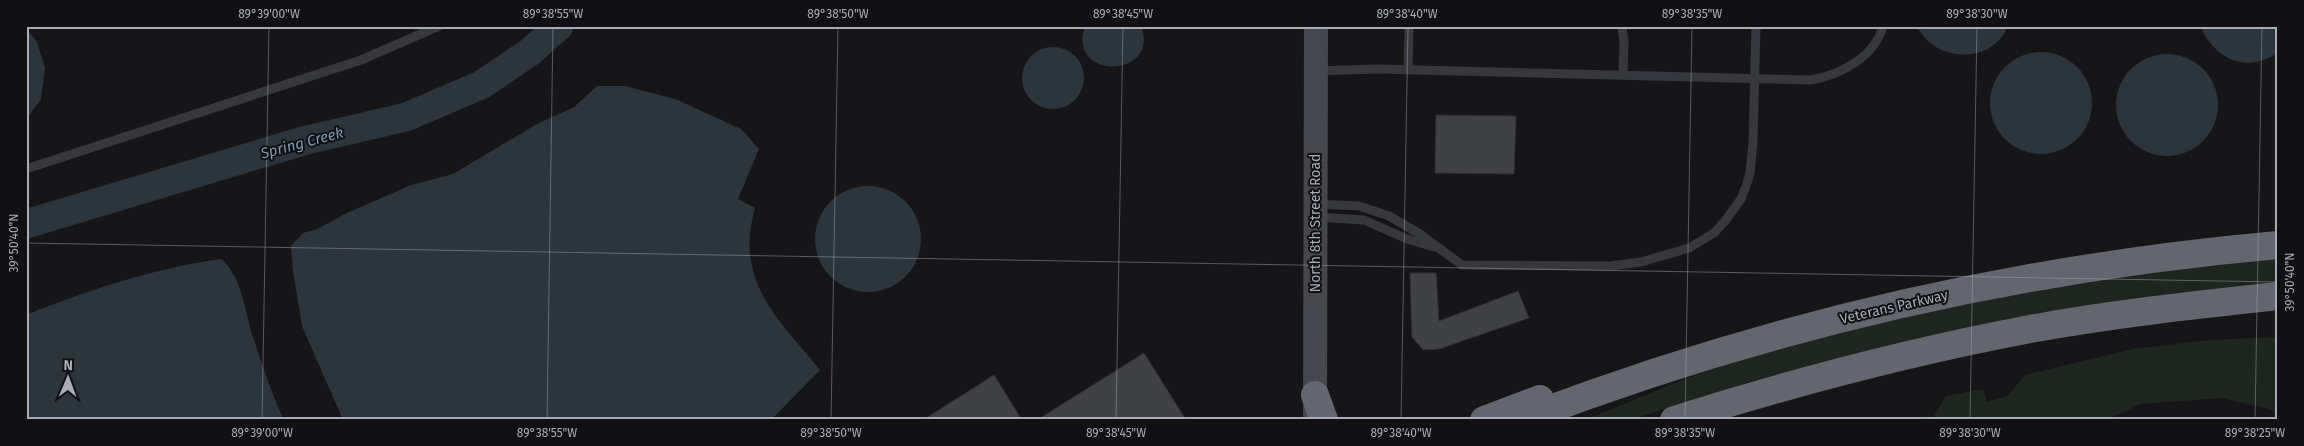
<svg xmlns="http://www.w3.org/2000/svg" width="2304" height="446" viewBox="0 0 2304 446" font-family="'Fira Sans',sans-serif">
	<style>
		.green { fill: #1e261f }
		.water { fill: #2c353c }
		.lines { fill: none; stroke-linecap: round; stroke-linejoin: round }
		.river { stroke: #2c353c; stroke-width: 29 }
		.building { fill: #404145; stroke: #303034 }
		.lane { stroke: #37383d; stroke-width: 9 }
		.secondary { stroke: #45474d; stroke-width: 24 }
		.highway { stroke: #63666e; stroke-width: 28 }
		.ticks { fill: none; stroke: #a8adb8; stroke-width: 1; stroke-opacity: 0.45 }
		.labels { text-anchor: middle; dominant-baseline: central; stroke-width: 4; stroke-linejoin: round; paint-order: stroke }
		.street-label { font-size: 14px; fill: #a8adb8; stroke: #111113 }
		.water-label { font-size: 15px; font-style: italic; fill: #7f9bb3; stroke: #111113 }
		.neatline { fill: none; stroke: #a8adb8; stroke-width: 2 }
		.ticks-label { font-size: 12px; text-anchor: middle; fill: #a8adb8 }
	</style>
	<rect width="100%" height="100%" fill="#161618"/>
	<path class="green" d="M2278,259V283L2138,299L1971,327L1753,381L1630,420H1585C1633,401 1681,379 1730,363C1785,345 1841,332 1898,319C2023,291 2150,271 2278,259Z
		M2278,337V420H2274L2273,410L2222,398L2141,404L2106,420H1901L1934,416L1946,396L1983,389L1987,402L2007,396L2025,375L2133,349L2210,340Z"/>
	<path class="water" d="M1085,26H1141C1161,79 1066,81 1085,26Z
		M1917,26H2008C1993,65 1934,63 1917,26Z
		M2200,26H2278V53C2245,74 2215,59 2200,26Z
		M26,29L37,42L45,68L41,99L26,120Z
		M1022 78a31 31 0 1 1 62 0a31 31 0 1 1-62 0Z
		M1990 103a51 51 0 1 1 102 0a51 51 0 1 1-102 0Z
		M2116 105a51 51 0 1 1 102 0a51 51 0 1 1-102 0Z
		M597,86H625L675,99L741,129L759,149L738,199L755,208C734,282 778,318 820,370L771,420H343L302,326L293,271L291,246L303,233L317,229L347,213L411,185L453,174L537,124L574,107Z
		M815 239a53 53 0 1 1 106 0a53 53 0 1 1-106 0Z
		M221,259C243,277 245,315 254,340C263,367 272,395 284,420H26V315C88,290 155,268 221,259Z"/>
	<g class="lines">
		<path class="river" d="M26,224L303,141L406,117L481,85L530,52L559,26"/>
	</g>
	<path class="building" d="M1436,115L1516,116L1514,174L1435,173Z
		M1410,273H1436L1439,321L1518,291L1529,318L1439,349L1423,350L1412,337Z
		M1144,353L1186,420H1037Z
		M994,375L1022,420H923Z"/>
	<g class="lines">
		<path class="lane" d="M1622,26L1624,42L1623,75
			M1408,70L1409,26
			M1316,71L1377,69L1811,80C1840,75 1875,57 1883,26
			M26,169L361,60L439,26
			M1316,204L1359,206L1389,216L1420,234L1462,265L1610,266L1641,262L1689,248L1714,233L1725,221L1741,199L1746,186L1750,173L1753,142L1756,26
			M1318,217L1364,220L1407,239L1434,247"/>
		<path class="secondary" d="M1315,414L1316,26"/>
		<path class="highway" d="M1315,395L1324,420
			M1484,420L1540,399
			M1521,420C1763,327 2019,268 2278,245
			M1674,420C1791,383 1909,352 2030,329C2112,314 2195,305 2278,296"/>
	</g>
	<path class="ticks" d="M26,243L2278,282M262,420L269,26M547,420L553,26M831,420L838,26M1116,420L1123,26M1401,420L1408,26M1685,420L1692,26M1970,420L1977,26M2255,420L2262,26"/>
	<g class="labels">
		<g class="street-label">
			<text transform="translate(1315 223) rotate(-90)">North 8th Street Road</text>
			<text transform="translate(1894 307) rotate(-13)">Veterans Parkway</text>
		</g>
		<g class="water-label">
			<text transform="translate(302 143) rotate(-15)">Spring Creek</text>
		</g>
	</g>
	<rect width="2304" height="446" fill="none" stroke="#111113" stroke-width="55"/>
	<g transform="translate(68 378) rotate(1)" stroke="#111113" stroke-width="4" paint-order="stroke">
	<path d="M0-4L9 19L0 12L-9 19Z" fill="#a8adb8"/>
	<text y="-8" font-size="14" font-weight="bold" text-anchor="middle" fill="#a8adb8">N</text>
	</g>
	<rect x="28" y="28" width="2248" height="390" class="neatline"/>
	<g class="ticks-label">
		<text x="269" y="18">89°39'00"W</text>
		<text x="553" y="18">89°38'55"W</text>
		<text x="838" y="18">89°38'50"W</text>
		<text x="1123" y="18">89°38'45"W</text>
		<text x="1407" y="18">89°38'40"W</text>
		<text x="1692" y="18">89°38'35"W</text>
		<text x="1977" y="18">89°38'30"W</text>
		<text transform="translate(14 243) rotate(-90)" y="4">39°50'40"N</text>
		<text transform="translate(2290 282) rotate(-90)" y="4">39°50'40"N</text>
		<text x="262" y="437">89°39'00"W</text>
		<text x="547" y="437">89°38'55"W</text>
		<text x="831" y="437">89°38'50"W</text>
		<text x="1116" y="437">89°38'45"W</text>
		<text x="1401" y="437">89°38'40"W</text>
		<text x="1685" y="437">89°38'35"W</text>
		<text x="1970" y="437">89°38'30"W</text>
		<text x="2255" y="437">89°38'25"W</text>
	</g>
</svg>
